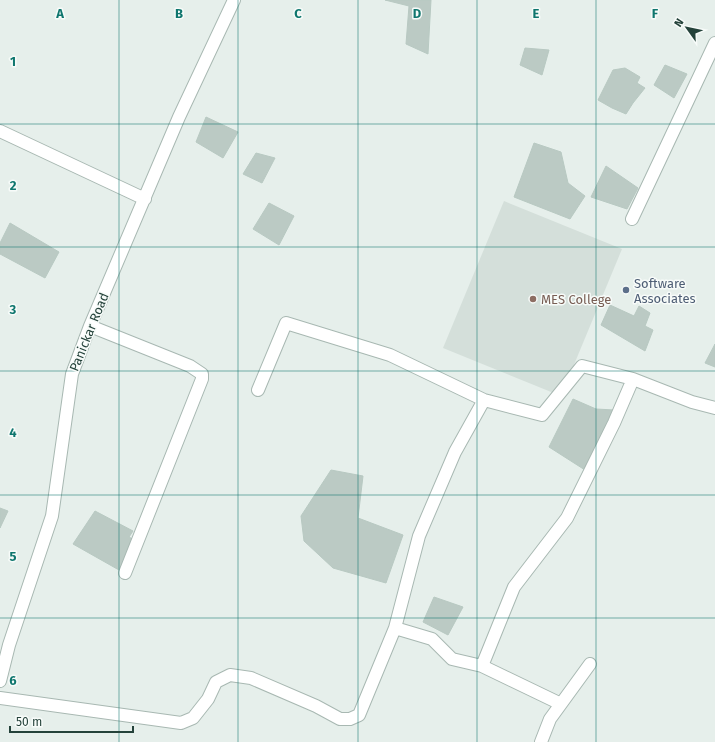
<svg xmlns="http://www.w3.org/2000/svg" width="715" height="742" viewBox="0 0 715 742" font-family="'Fira Sans',sans-serif">
	<style>
		.built { fill: #d4dfda }
		.building { fill: #bbcac4; stroke: #b8c9c2 }
		.lines { fill: none; stroke-linecap: round; stroke-linejoin: round }
		.street-casing { stroke: #a8b8b2; stroke-width: 14 }
		.street { stroke: #fff; stroke-width: 12 }
		.grid { fill: none; stroke: #0f766e; stroke-width: 1; stroke-opacity: 0.55 }
		.service-dot { fill: #5c6f8a; stroke: #f7fbf9; stroke-width: 1.5 }
		.education-dot { fill: #8d6e63; stroke: #f7fbf9; stroke-width: 1.5 }
		.labels { text-anchor: middle; dominant-baseline: central; stroke-width: 3; stroke-linejoin: round; paint-order: stroke }
		.service-label { font-size: 13px; fill: #4e5e75; stroke: #f7fbf9; text-anchor: start }
		.education-label { font-size: 13px; fill: #785e54; stroke: #f7fbf9; text-anchor: start }
		.street-label { font-size: 13px; fill: #24423a; stroke: #f7fbf9 }
		.grid-label { font-size: 13px; text-anchor: middle; font-weight: bold; fill: #0f766e; stroke: #f7fbf9; stroke-width: 3; stroke-linejoin: round; paint-order: stroke }
	</style>
	<rect width="100%" height="100%" fill="#e6efeb"/>
	<path class="built" d="M504,201L622,249L561,396L443,348Z"/>
	<path class="building" d="M385,0H431L428,54L406,44L409,6Z
		M525,48L549,50L542,75L520,65Z
		M665,65L687,74L674,98L654,85Z
		M625,68L640,77L637,83L645,88L633,103L626,114L612,108L598,100L613,70Z
		M206,117L238,132L223,158L196,142Z
		M534,143L561,152L568,183L585,196L570,219L514,197Z
		M256,153L275,158L262,183L243,174Z
		M606,166L638,188L627,209L591,197Z
		M269,203L294,216L279,245L253,229Z
		M10,223L59,252L45,278L0,254V243Z
		M610,305L634,316L639,306L650,313L645,326L653,330L645,351L601,325Z
		M715,344V367L705,363Z
		M573,399L596,409L614,410L585,470L549,447Z
		M331,470L363,476L358,518L403,535L386,583L333,568L304,541L301,516Z
		M0,508L8,511L0,528Z
		M95,511L133,531L129,537L136,541L119,570L73,544Z
		M434,597L463,607L448,635L423,622Z"/>
	<g class="lines">
		<defs>
			<path id="street" d="M0,131L145,199
				M632,219L715,43
				M90,326L190,366L202,374V379L125,573
				M258,390L286,323L390,355L484,400L542,415L582,366L633,379L692,402L715,408
				M484,400L455,452L419,536L395,628L432,639L452,659L482,666L561,704
				M482,666L514,587L567,518L614,423L633,379
				M0,681L9,645L52,516L72,374L90,326L179,117L234,0
				M0,698L181,723L193,718L208,699L216,682L230,675L251,678L316,706L340,719H350L359,715L395,628
				M541,742L550,719L590,664"/>
		</defs>
		<use href="#street" class="street-casing"/>
		<use href="#street" class="street"/>
	</g>
	<path class="grid" d="M119,0V742M238,0V742M358,0V742M477,0V742M596,0V742M0,124H715M0,247H715M0,371H715M0,495H715M0,618H715"/>
	<circle class="service-dot" cx="626" cy="290" r="4"/>
	<circle class="education-dot" cx="533" cy="299" r="4"/>
	<g class="labels">
		<g class="service-label">
			<text x="634" y="283">Software<tspan x="634" dy="15">Associates</tspan></text>
		</g>
		<g class="education-label">
			<text x="541" y="299">MES College</text>
		</g>
		<g class="street-label">
			<text transform="translate(89 332) rotate(-68)">Panickar Road</text>
		</g>
	</g>
	<g class="grid-label">
		<text x="60" y="18">A</text>
		<text x="179" y="18">B</text>
		<text x="298" y="18">C</text>
		<text x="417" y="18">D</text>
		<text x="536" y="18">E</text>
		<text x="655" y="18">F</text>
		<text x="13" y="66">1</text>
		<text x="13" y="190">2</text>
		<text x="13" y="314">3</text>
		<text x="13" y="437">4</text>
		<text x="13" y="561">5</text>
		<text x="13" y="685">6</text>
	</g>
	<g transform="translate(687 28) rotate(303)" stroke="#f7fbf9" stroke-width="3" paint-order="stroke">
	<path d="M0-3L7 15L0 10L-7 15Z" fill="#24423a"/>
	<text y="-6" font-size="11" font-weight="bold" text-anchor="middle" fill="#24423a">N</text>
	</g>
	<path d="M10 726v6h123v-6" fill="none" stroke="#24423a" stroke-width="2"/>
	<text x="16" y="726" font-size="12" fill="#24423a" stroke="#f7fbf9" stroke-width="3" paint-order="stroke">50 m</text>
</svg>
